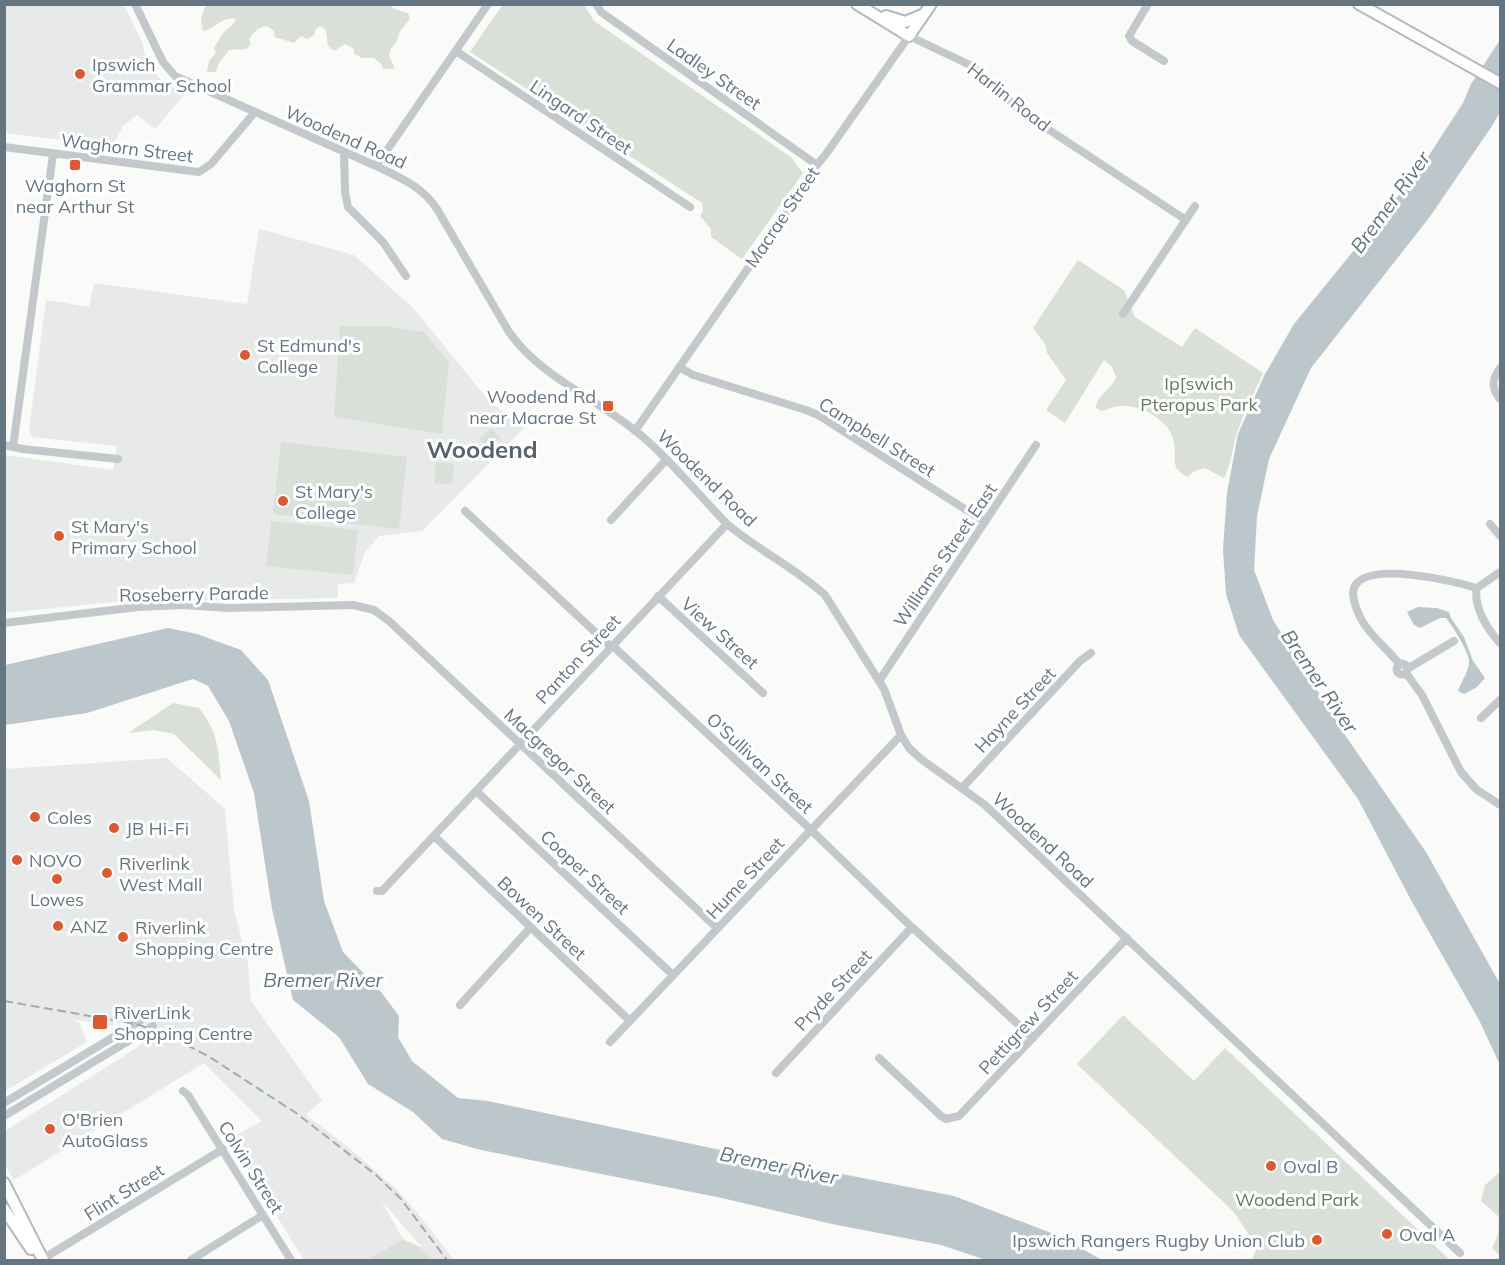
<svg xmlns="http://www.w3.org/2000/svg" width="1505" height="1265" viewBox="0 0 1505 1265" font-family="Mulish,sans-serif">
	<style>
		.built { fill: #e8e9e9 }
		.green { fill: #dadfd7 }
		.water { fill: #bbc7cb }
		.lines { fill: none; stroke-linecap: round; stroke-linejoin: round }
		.major-casing { stroke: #b5babe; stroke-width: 14 }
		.minor { stroke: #c3c8cc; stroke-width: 8 }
		.major { stroke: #fff; stroke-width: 10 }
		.rail { stroke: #a2aab0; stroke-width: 2; stroke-dasharray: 9 4.5; stroke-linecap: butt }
		.poi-dot { fill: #e4572e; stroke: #fff; stroke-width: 2 }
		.labels { text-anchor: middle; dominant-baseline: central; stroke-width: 6; stroke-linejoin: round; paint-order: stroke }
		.poi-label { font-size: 18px; fill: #657683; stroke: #fff; text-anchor: start }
		.street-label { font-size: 18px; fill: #657683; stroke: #fff }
		.park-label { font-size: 18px; fill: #687a64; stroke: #fff }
		.water-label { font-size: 20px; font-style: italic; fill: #60757c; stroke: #fff }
		.district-label { font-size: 24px; font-weight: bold; fill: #57646e; stroke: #fff }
	</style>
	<rect width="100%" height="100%" fill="#fafaf8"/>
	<path class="built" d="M5,4L124,5L142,42L148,65L163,82L185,94L155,129L137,115L123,126L112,146L5,133Z
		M259,229L354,255L413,308L490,402L525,427L422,531L379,536L365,552L354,583L338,584V598L114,602L5,613V455L113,470L116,450V446L32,437L29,430L46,300L89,307L94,283L247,304Z
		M167,758L225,809L234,910L248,964L251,1001L322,1100L306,1115L347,1146L396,1189L416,1211L454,1260H433L381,1200L403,1239L367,1260H304L229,1139L262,1121L204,1063L14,1180L5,1165V1131L135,1049L157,1028L124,1017L120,1024L114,1022L112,1026L70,1019L79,1022L87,1042L5,1091V769Z"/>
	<path class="green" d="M391,4L392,8L408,13L410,19L400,31L396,43L391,48L389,55L395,69H383L381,64L374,58H362L354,54V49L345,44L334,51L328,46L326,30L320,26L316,29L314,35L307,39L301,36L294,43L275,37L274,31C264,21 256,30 249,39L251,44L246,49L229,50L218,65L216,72H207L209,61L216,53L214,48L223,33L234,23L236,19C221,16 216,29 203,31L201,18L206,5Z
		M503,4L584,5L594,21L791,157L803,173L742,259L711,237V229L700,216L703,211L702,203L470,52Z
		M1078,260L1124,290L1135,317L1182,347L1195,328L1263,373C1254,393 1244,412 1237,433C1232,447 1232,464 1224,478L1205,468L1193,472L1188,477C1166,466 1179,456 1173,438C1167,419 1139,404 1120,406C1114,406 1108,409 1102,411L1096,408C1096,395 1112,390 1116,377L1112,367L1104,360L1065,423L1046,410L1066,380L1047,353L1045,344L1033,328Z
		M340,326H385L424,332L449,363L442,434L334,417Z
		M491,428L501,438L489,449L479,439Z
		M281,442L407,457L399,529L273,514Z
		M436,462L454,464L452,484L434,483Z
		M271,521L358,530L353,575L266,566Z
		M173,703L199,708C219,734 218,749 221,780L174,734L154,730L128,733Z
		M1123,1015L1194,1081L1225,1048L1450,1260H1252L1257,1247L1234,1212L1077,1064Z
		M1500,1172V1256L1492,1248L1498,1235L1499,1217L1481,1201L1485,1185Z
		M403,1239L422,1248L433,1260H367Z"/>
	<path class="water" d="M1500,40V112L1492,126L1429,218L1311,368L1269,459L1257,516L1254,570L1273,620L1347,738L1426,852L1500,984V1065L1479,1020L1412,902L1358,799L1239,635L1226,594L1223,550L1227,493L1238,434L1264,376L1294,324L1420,169L1463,103L1471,84Z
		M1418,607L1437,608L1449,612L1451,618L1464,637L1473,661L1485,678L1477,687L1464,694L1458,691C1461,682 1470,669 1469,660C1468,651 1452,625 1446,618H1440L1420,628L1414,625L1407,612Z
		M168,628L197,634L241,650L268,680L309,801L324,901L343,952L378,988L399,1016L398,1037L412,1061L458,1098L488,1101L730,1152L954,1196L1059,1236L1102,1260H986L941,1245L832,1224L722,1198L481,1150L442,1139L413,1112L368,1084L339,1037L293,1000L272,909L254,793L229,721L208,686L193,679L87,713L5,725V665Z"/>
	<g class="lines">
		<defs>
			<path id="major" d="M857,4L909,36L931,4
				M1359,4L1500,83
				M886,16L905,22L922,15
				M4,1183L43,1260
				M4,1209L31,1249"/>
		</defs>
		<use href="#major" class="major-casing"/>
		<path class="minor" d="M135,4L163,62L175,76L376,166C399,177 422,186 437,209L509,332C542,379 601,400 643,437C673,463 699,495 727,524C758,550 795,568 825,595L884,689L901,735L909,748L921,759L985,805L1460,1253
			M596,4L601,12L817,165
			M1148,4L1129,36L1132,41L1164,61
			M456,51L690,207
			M4,147L199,172L211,164L255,112
			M344,152L345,192L348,207L383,242L406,276
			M376,166L488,4
			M1123,314L1195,206
			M679,367L693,375L806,410L818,415L985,522
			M1500,368C1492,379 1491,388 1500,399
			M635,431L799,195L810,182L817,165L826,154L909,36L972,66L1022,112L1186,220
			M4,445L23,449L118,459
			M13,447L53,154
			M465,511L608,644L615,648L808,827L902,918L1033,1038
			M611,520L666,460
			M1490,524L1500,536
			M1477,588C1473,607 1488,630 1500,643
			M658,596L763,693
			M4,623L138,607L182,605L229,608L353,605L374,610L389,621L717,928
			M1396.5 669a5.5 5.5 0 1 1 11 0a5.5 5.5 0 1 1-11 0Z
			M1400,665C1388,649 1370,636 1361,619C1357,611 1351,597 1354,588C1365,559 1456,582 1477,588L1500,572
			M1407,669L1454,641
			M1406,673L1422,695L1461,772L1476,789L1500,805
			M879,681L1036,445
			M1481,718L1500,700
			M962,788L1080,661L1091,653
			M476,791L673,975
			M434,836L630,1021
			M377,891H382L727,524
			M460,1005L530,928
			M610,1042L901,735
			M879,1058L941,1116L946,1119L959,1116L1127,938
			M776,1073L912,927
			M183,1091L188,1095L291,1260
			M4,1103L140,1021
			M4,1116L153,1026
			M41,1260L223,1149
			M191,1260L263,1215"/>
		<use href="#major" class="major"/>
		<path class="rail" d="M4,1001L136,1024L163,1033L208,1056L296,1113L376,1175L401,1199L447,1260"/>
	</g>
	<g class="poi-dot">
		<circle cx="80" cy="74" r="6"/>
		<rect x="69" y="159" width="12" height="12" rx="3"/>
		<circle cx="245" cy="355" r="6"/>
		<rect x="602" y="400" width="12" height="12" rx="3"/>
		<circle cx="283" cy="501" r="6"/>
		<circle cx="59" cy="536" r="6"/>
		<circle cx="35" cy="817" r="6"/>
		<circle cx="114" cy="828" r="6"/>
		<circle cx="17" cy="860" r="6"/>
		<circle cx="107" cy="873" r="6"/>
		<circle cx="57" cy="879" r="6"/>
		<circle cx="58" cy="926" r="6"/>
		<circle cx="123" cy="937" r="6"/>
		<rect x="92" y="1014" width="16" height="16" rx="3"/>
		<circle cx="50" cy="1129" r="6"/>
		<circle cx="1271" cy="1166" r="6"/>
		<circle cx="1387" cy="1234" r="6"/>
		<circle cx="1317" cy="1240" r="6"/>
	</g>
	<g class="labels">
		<g class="poi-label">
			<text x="92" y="64">Ipswich<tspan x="92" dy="21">Grammar School</tspan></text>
			<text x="75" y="185" text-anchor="middle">Waghorn St<tspan x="75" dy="21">near Arthur St</tspan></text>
			<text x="257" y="345">St Edmund's<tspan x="257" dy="21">College</tspan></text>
			<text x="596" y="396" text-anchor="end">Woodend Rd<tspan x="596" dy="21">near Macrae St</tspan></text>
			<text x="295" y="491">St Mary's<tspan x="295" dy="21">College</tspan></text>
			<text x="71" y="526">St Mary's<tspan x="71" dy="21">Primary School</tspan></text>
			<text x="47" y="817">Coles</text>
			<text x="126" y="828">JB Hi-Fi</text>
			<text x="29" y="860">NOVO</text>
			<text x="119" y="863">Riverlink<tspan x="119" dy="21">West Mall</tspan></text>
			<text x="57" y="899" text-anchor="middle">Lowes</text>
			<text x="70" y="926">ANZ</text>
			<text x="135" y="927">Riverlink<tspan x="135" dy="21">Shopping Centre</tspan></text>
			<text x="114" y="1012">RiverLink<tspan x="114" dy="21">Shopping Centre</tspan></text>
			<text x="62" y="1119">O'Brien<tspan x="62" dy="21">AutoGlass</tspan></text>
			<text x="1283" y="1166">Oval B</text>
			<text x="1399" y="1234">Oval A</text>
			<text x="1305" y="1240" text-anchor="end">Ipswich Rangers Rugby Union Club</text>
		</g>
		<g class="street-label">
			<text transform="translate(714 74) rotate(35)">Ladley Street</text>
			<text transform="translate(1009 97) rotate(38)">Harlin Road</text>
			<text transform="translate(581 117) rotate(34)">Lingard Street</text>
			<text transform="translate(346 137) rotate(24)">Woodend Road</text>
			<text transform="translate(127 148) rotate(7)">Waghorn Street</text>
			<text transform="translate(782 217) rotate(-56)">Macrae Street</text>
			<text transform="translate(877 437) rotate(32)">Campbell Street</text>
			<text transform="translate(707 478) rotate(44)">Woodend Road</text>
			<text transform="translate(945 555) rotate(-56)">Williams Street East</text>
			<text transform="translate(194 594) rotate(-1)">Roseberry Parade</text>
			<text transform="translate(720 633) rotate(42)">View Street</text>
			<text transform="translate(578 659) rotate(-47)">Panton Street</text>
			<text transform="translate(1015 710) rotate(-47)">Hayne Street</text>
			<text transform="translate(560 761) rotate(43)">Macgregor Street</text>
			<text transform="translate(760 763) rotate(43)">O'Sullivan Street</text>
			<text transform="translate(1043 840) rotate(43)">Woodend Road</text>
			<text transform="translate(585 872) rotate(43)">Cooper Street</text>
			<text transform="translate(745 878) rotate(-47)">Hume Street</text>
			<text transform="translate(542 918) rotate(43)">Bowen Street</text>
			<text transform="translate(833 990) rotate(-47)">Pryde Street</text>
			<text transform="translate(1028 1022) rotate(-47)">Pettigrew Street</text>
			<text transform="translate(251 1167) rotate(58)">Colvin Street</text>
			<text transform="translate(124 1192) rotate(-32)">Flint Street</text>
		</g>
		<g class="park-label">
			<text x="1199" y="383">Ip[swich<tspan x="1199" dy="21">Pteropus Park</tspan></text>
			<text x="1297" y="1199">Woodend Park</text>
		</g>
		<g class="water-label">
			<text transform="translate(1390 202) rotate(-54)">Bremer River</text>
			<text transform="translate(1320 681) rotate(56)">Bremer River</text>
			<text x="323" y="979">Bremer River</text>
			<text transform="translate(779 1165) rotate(12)">Bremer River</text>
		</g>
		<g class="district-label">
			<text x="482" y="449">Woodend</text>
		</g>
	</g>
	<rect width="1505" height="1265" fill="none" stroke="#657683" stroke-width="12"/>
</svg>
